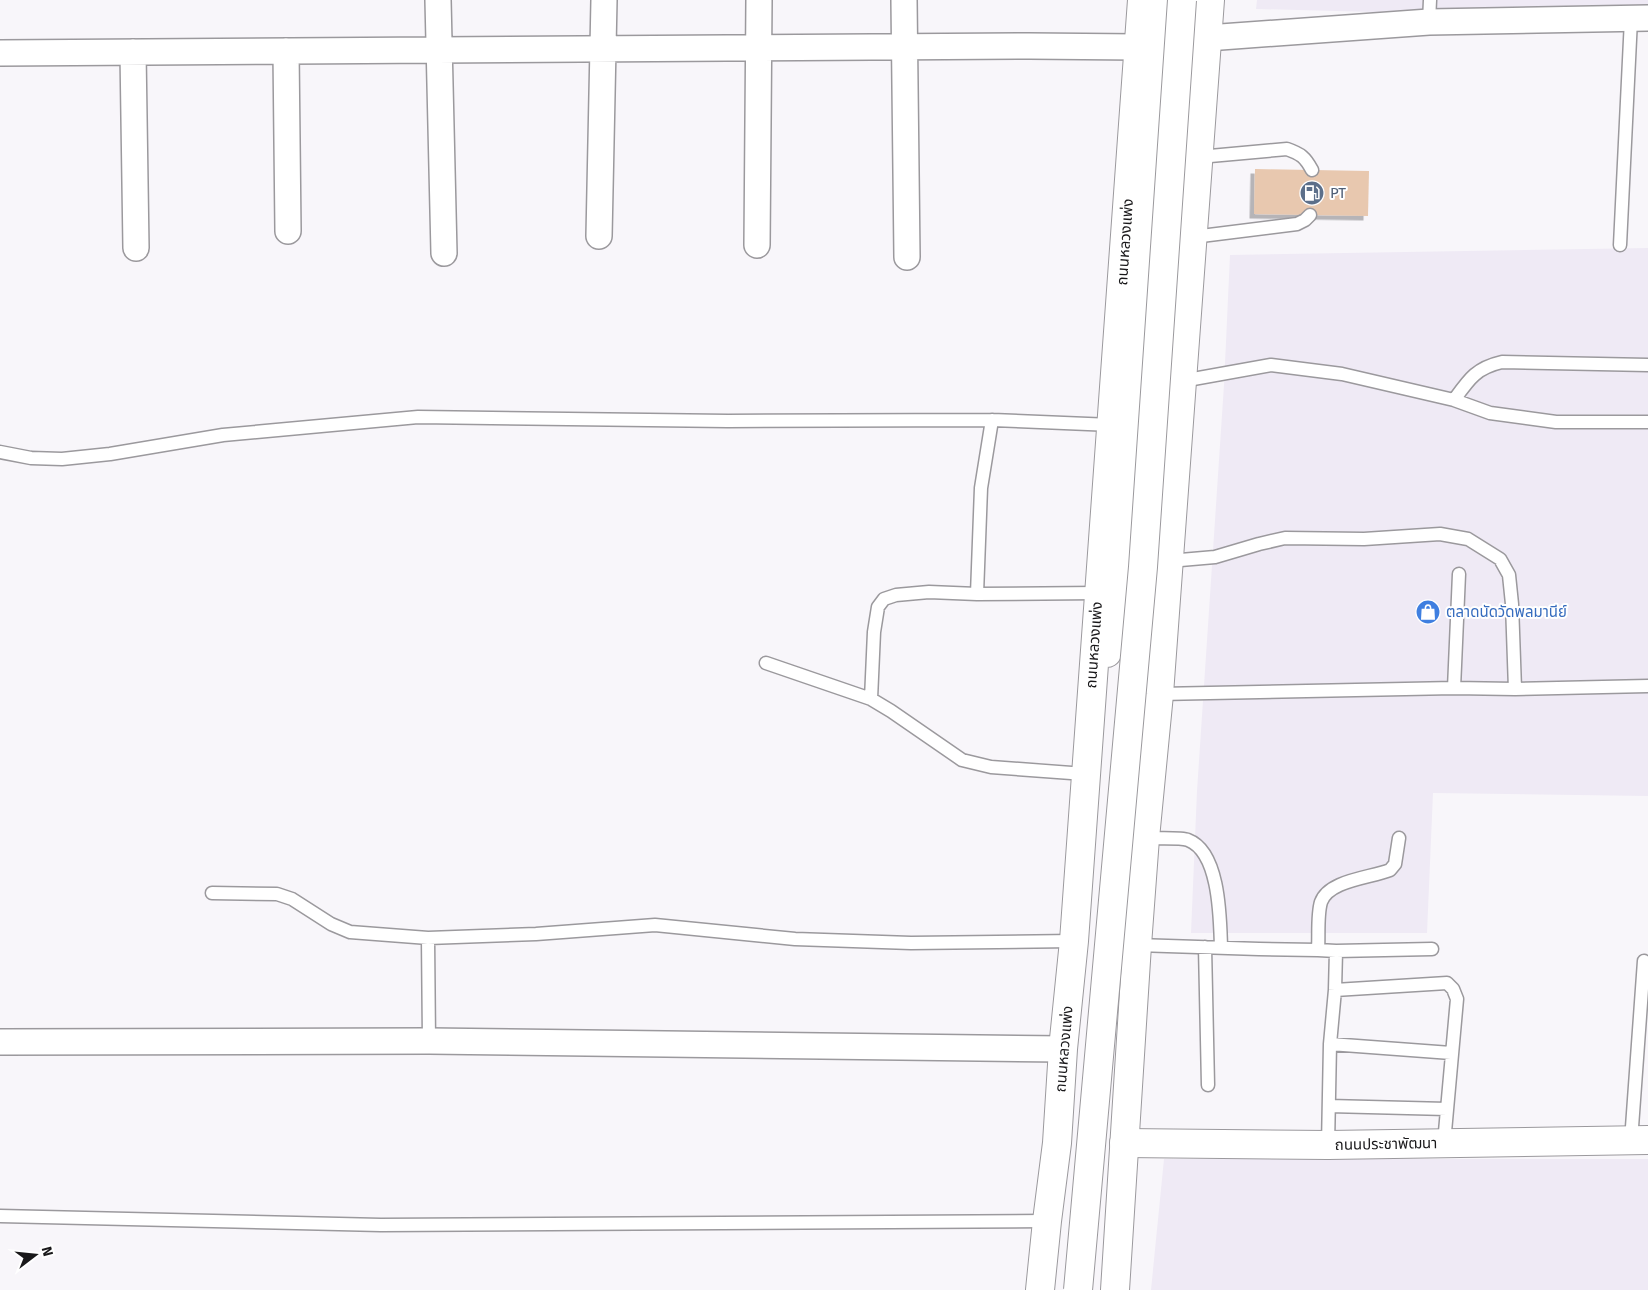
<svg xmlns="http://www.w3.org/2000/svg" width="1648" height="1290" viewBox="0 0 1648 1290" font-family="'Fira Sans','Noto Sans Thai',sans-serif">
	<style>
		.built { fill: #efeaf5 }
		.building { fill: #e8c8af; filter: url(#shadow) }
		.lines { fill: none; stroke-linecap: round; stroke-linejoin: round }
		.service-casing { stroke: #9b999d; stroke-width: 15 }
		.minor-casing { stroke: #9b999d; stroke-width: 28 }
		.tertiary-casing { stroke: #9b999d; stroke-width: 30 }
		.primary-casing { stroke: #9b999d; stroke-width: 30 }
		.service { stroke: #fff; stroke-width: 12 }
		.minor { stroke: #fff; stroke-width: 25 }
		.tertiary { stroke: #fff; stroke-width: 28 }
		.primary { stroke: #fff; stroke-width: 28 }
		.primary-bridge-casing { stroke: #9b999d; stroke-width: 30; stroke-linecap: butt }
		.primary-bridge { stroke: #fff; stroke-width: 28 }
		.labels { text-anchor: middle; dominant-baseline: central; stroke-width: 4; stroke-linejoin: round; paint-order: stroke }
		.service-label { font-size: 15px; fill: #4e5e75; stroke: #fff; text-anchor: start }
		.street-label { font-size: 15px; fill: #19181a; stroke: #fff }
		.shop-label { font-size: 15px; fill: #366cbe; stroke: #fff; text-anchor: start }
	</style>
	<defs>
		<filter id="shadow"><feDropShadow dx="-4.5" dy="4.5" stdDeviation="0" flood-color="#0004"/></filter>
	</defs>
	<rect width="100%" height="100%" fill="#f8f6fa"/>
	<path class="built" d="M1257,0H1648V6L1412,13L1256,9Z
		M1648,248V796L1433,793L1427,933H1191L1197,791L1224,385L1230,255Z
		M1164,1159H1648V1290H1151Z"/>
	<path class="building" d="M1255,169L1369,171L1368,216L1254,214Z"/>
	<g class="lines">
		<defs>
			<path id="service" d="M1429,22L1430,0
				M1199,157L1287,149C1301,154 1305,157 1312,170
				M1193,237L1297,224L1305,220L1310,215
				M1620,245L1631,19
				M1182,381L1271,365L1342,374L1454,400L1490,413L1556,422H1648
				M1454,400C1469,379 1476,368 1502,362L1648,365
				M0,452L31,458L62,459L110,454L223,435L418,417L728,421L992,420L1112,425
				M1169,561L1215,557L1259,544L1285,538L1364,539L1440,534L1468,539L1500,559L1509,575L1512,604L1515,689
				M977,594L981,488L992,420
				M766,663L871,699L891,711L962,760L991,767L1085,774
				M1454,688L1459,574
				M1159,694L1454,688L1515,689L1648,686
				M871,699L874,632L878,607L884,599L896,595L929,592L977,594L1098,593
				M1145,838C1155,839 1180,837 1188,840C1220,852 1220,919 1221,947
				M212,893L277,894L292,899L331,924L350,932L428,938L536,934L655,925L795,939L911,943L1074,941
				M428,938L429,1041
				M1137,945L1259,949L1318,950C1319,936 1317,915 1321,902C1329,880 1370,878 1390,870L1395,864L1399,838
				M1205,947L1208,1085
				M1318,950L1336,951L1335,990L1330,1044L1328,1145
				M1336,951L1432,949
				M1335,990L1447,983L1453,989L1457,999L1444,1143
				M1330,1044L1451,1053
				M1329,1106L1447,1109
				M1631,1141L1644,961
				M0,1216L381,1225L1047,1221"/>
			<path id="minor" d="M438,0L444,253
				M904,0L907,257
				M1207,38L1429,22L1648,18
				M286,51L288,231
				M133,52L136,248
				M0,53L1029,46L1138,47
				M599,236L604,0
				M757,245L759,0
				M0,1042L429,1041L1063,1049"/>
			<path id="tertiary" d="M1124,1143L1328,1145L1648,1140"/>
			<path id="primary" d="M1107,653L1120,598L1128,540L1166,0
				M1040,1290L1047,1221L1057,1143L1063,1049L1074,941L1142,0
				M1115,1290L1137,945L1145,838L1159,694L1210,0"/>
		</defs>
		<use href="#service" class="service-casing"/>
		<use href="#minor" class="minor-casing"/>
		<use href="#tertiary" class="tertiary-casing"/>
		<use href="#primary" class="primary-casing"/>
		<use href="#service" class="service"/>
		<use href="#minor" class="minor"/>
		<use href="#tertiary" class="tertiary"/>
		<use href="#primary" class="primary"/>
		<defs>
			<path id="primary-bridge" d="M1078,1290L1143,567L1182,0"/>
		</defs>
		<use href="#primary-bridge" class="primary-bridge-casing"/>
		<use href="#primary-bridge" class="primary-bridge"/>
	</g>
	<defs>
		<symbol id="fuel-disc" viewBox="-11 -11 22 22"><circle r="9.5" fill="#5c6f8a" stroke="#fff"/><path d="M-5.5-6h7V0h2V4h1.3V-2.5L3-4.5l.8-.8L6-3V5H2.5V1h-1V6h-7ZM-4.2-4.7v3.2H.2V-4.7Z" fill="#fff"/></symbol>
		<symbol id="shop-disc" viewBox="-11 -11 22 22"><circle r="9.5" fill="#3f7fe0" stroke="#fff"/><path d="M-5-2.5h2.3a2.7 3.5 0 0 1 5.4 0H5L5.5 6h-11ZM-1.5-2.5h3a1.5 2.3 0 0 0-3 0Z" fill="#fff"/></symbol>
	</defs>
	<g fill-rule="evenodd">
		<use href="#fuel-disc" x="1298" y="179" width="28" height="28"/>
		<use href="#shop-disc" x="1414" y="598" width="28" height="28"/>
	</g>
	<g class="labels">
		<g class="service-label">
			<text x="1330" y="193">PT</text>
		</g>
		<g class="street-label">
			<text transform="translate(1125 242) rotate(-86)">ถนนหลวงแพ่ง</text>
			<text transform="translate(1094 645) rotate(-86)">ถนนหลวงแพ่ง</text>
			<text transform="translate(1064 1049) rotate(-85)">ถนนหลวงแพ่ง</text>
			<text transform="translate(1386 1144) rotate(-1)">ถนนประชาพัฒนา</text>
		</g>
		<g class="shop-label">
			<text x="1446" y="612">ตลาดนัดวัดพลมานีย์</text>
		</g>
	</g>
	<g transform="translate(35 1255) rotate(74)" stroke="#ffffff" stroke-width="4" paint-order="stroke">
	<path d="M0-4L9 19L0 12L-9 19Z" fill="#19181a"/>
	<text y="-8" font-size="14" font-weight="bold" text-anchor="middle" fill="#19181a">N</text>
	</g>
</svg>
